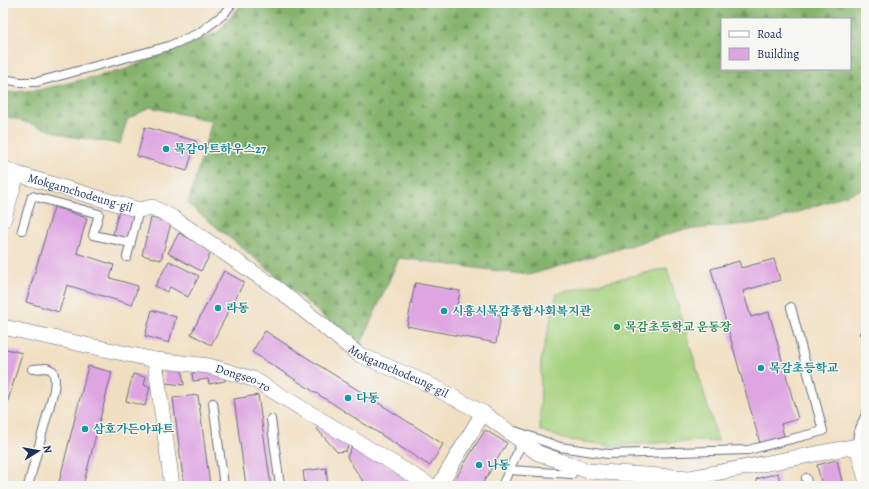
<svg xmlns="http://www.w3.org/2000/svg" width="869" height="489" viewBox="0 0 869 489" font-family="Alegreya,'Noto Serif KR',serif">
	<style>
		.forest { fill: url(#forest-firs); stroke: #507165; fill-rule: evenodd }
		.pitch { fill: #a6d17d; stroke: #60806e }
		.building { fill: #dea5e2 }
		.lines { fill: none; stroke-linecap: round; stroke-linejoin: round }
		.lane-casing { stroke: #666d81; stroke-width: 10 }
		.street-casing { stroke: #666d81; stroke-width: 16 }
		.lane { stroke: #fff; stroke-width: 8 }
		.street { stroke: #fff; stroke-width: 15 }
		.culture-dot { fill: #0f9aa8; stroke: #f6f6f2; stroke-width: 1.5 }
		.leisure-dot { fill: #2e9e5b; stroke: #f6f6f2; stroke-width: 1.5 }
		.labels { text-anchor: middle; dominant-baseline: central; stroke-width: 3; stroke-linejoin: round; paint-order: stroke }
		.culture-label { font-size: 12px; font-weight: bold; fill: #0d838f; stroke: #f6f6f2; text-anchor: start }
		.street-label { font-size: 12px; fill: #1b2f5e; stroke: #f6f6f2 }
		.leisure-label { font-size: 12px; font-weight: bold; fill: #27864d; stroke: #f6f6f2; text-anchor: start }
	</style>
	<defs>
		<pattern id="forest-firs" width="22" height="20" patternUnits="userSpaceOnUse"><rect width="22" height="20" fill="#84b36c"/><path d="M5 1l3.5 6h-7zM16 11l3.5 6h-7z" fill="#6b925c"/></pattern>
	</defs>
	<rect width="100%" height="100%" fill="#f6f6f2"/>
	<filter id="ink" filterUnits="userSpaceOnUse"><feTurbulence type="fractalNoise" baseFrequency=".025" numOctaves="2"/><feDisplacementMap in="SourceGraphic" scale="8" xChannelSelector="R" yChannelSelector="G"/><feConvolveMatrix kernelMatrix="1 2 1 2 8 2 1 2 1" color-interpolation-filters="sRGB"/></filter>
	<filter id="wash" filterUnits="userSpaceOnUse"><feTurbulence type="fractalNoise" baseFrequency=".012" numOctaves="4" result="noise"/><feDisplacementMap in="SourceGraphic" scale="16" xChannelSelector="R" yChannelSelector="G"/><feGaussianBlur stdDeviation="0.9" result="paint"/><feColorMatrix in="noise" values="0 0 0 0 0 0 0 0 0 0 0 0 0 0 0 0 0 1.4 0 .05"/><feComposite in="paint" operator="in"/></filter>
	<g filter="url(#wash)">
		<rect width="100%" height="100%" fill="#f1dfc1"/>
		<path class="forest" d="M242,3H866V188L770,222L683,230L529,275L399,258L359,348L278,277L188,204L212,121L150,107L127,120L120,144L68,136L3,115V93L38,90L124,70L219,32ZM722,19H850V69H722Z"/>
		<path class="pitch" d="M667,268L718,441L673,442L611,446L564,439L540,430L541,360L557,293Z"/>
		<g id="blocks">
			<path class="building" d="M145,127L196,141L187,171L137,156Z
				M54,207L87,218L77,253L114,265L110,278L138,286L132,305L67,285L59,312L26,302Z
				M119,210L136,214L130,239L113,234Z
				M151,218L171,223L161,260L142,255Z
				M179,233L212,251L201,271L168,253Z
				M774,259L780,280L743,291L751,317L769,312L798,419L781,424L784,436L760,443L711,269L739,261L741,268Z
				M169,261L199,276L188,297L170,287L167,292L155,286Z
				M224,271L244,282L211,345L191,334Z
				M415,283L460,291L457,307L501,315L496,343L407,326Z
				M152,310L176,317L169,343L145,336Z
				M866,322V338L859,334Z
				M265,331L443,444L430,466L252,352Z
				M3,348L22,353L3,418Z
				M181,365L184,385L165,383L164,368Z
				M88,366L112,372L83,486H58Z
				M215,370L224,374L225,381L209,384L208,379L193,381L192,373Z
				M133,374L146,377L144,385L150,387L145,406L126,401Z
				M198,395L210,486H184L173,398Z
				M258,395L271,486H246L234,399Z
				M318,426L349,444L346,451L337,452L317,429Z
				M485,430L507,443L481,486H451Z
				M353,444L417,485L416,486H366L347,457Z
				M837,460L843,486H822L817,465Z
				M326,468L328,486H305L303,471Z
				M778,473L781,486H758L756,479Z
				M519,483L559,485V486H519Z
				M639,483H676V486H639Z"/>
		</g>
	</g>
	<g filter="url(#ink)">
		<use href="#blocks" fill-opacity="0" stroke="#666d81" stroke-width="1"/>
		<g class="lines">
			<defs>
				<path id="lane" d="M3,79L20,82H37L169,46L199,33L224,14L232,3
					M22,230L32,196L99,214L93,235L131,243
					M127,257L139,210
					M213,403L224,486
					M271,419L280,486
					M515,431L560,447L608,454L748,450L823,431L791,307
					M857,446L858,433L866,414
					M509,470L572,474
					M806,478L808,486
					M28,486L54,390L55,380L53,371L47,368L32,369
					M502,486L522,442"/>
				<g id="street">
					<path d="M3,168L17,174"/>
					<path id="s1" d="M3,221L17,174L139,210L152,207L173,218L216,247L279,290L358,354L424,382L483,413L538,453L588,471L689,478L857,446L866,479"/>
					<path id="s2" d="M3,327L155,360L209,366L253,379L431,486"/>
					<path d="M155,360L172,486"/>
					<path d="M439,486L483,413"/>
				</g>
			</defs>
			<use href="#lane" class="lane-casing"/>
			<use href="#street" class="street-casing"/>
			<use href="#lane" class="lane"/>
			<use href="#street" class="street"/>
		</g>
	</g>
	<g class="culture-dot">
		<circle cx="166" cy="149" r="4"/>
		<circle cx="218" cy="308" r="4"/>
		<circle cx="444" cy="311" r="4"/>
		<circle cx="761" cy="368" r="4"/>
		<circle cx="348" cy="398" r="4"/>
		<circle cx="85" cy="429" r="4"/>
		<circle cx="479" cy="465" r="4"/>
	</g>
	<circle class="leisure-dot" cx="617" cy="327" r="4"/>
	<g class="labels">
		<g class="culture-label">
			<text x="174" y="149">목감아트하우스27</text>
			<text x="226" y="308">라동</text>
			<text x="452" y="311">시흥시목감종합사회복지관</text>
			<text x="769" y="368">목감초등학교</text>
			<text x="356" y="398">다동</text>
			<text x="93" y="429">삼호가든아파트</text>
			<text x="487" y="465">나동</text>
		</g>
		<g class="street-label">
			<text stroke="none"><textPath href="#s1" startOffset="115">Mokgamchodeung-gil</textPath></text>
			<text stroke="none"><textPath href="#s1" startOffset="487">Mokgamchodeung-gil</textPath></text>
			<text stroke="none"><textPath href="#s2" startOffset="246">Dongseo-ro</textPath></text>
		</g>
		<g class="leisure-label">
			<text x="625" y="327">목감초등학교 운동장</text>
		</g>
	</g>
	<rect width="869" height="489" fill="none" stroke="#f6f6f2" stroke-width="16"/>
	<rect x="721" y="18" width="130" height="52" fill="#f6f6f2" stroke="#9ea6b7"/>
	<rect x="729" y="31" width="20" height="6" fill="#ffffff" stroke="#9ea6b7"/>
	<text x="757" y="38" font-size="12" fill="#1b2f5e">Road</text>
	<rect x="729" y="48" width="20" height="12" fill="#dea5e2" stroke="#9ea6b7"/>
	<text x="757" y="58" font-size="12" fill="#1b2f5e">Building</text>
	<g transform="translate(38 451) rotate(79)" stroke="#f6f6f2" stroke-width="3" paint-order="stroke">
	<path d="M0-3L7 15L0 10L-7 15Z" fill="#1b2f5e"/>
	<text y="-6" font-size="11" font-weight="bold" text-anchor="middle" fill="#1b2f5e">N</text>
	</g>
</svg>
